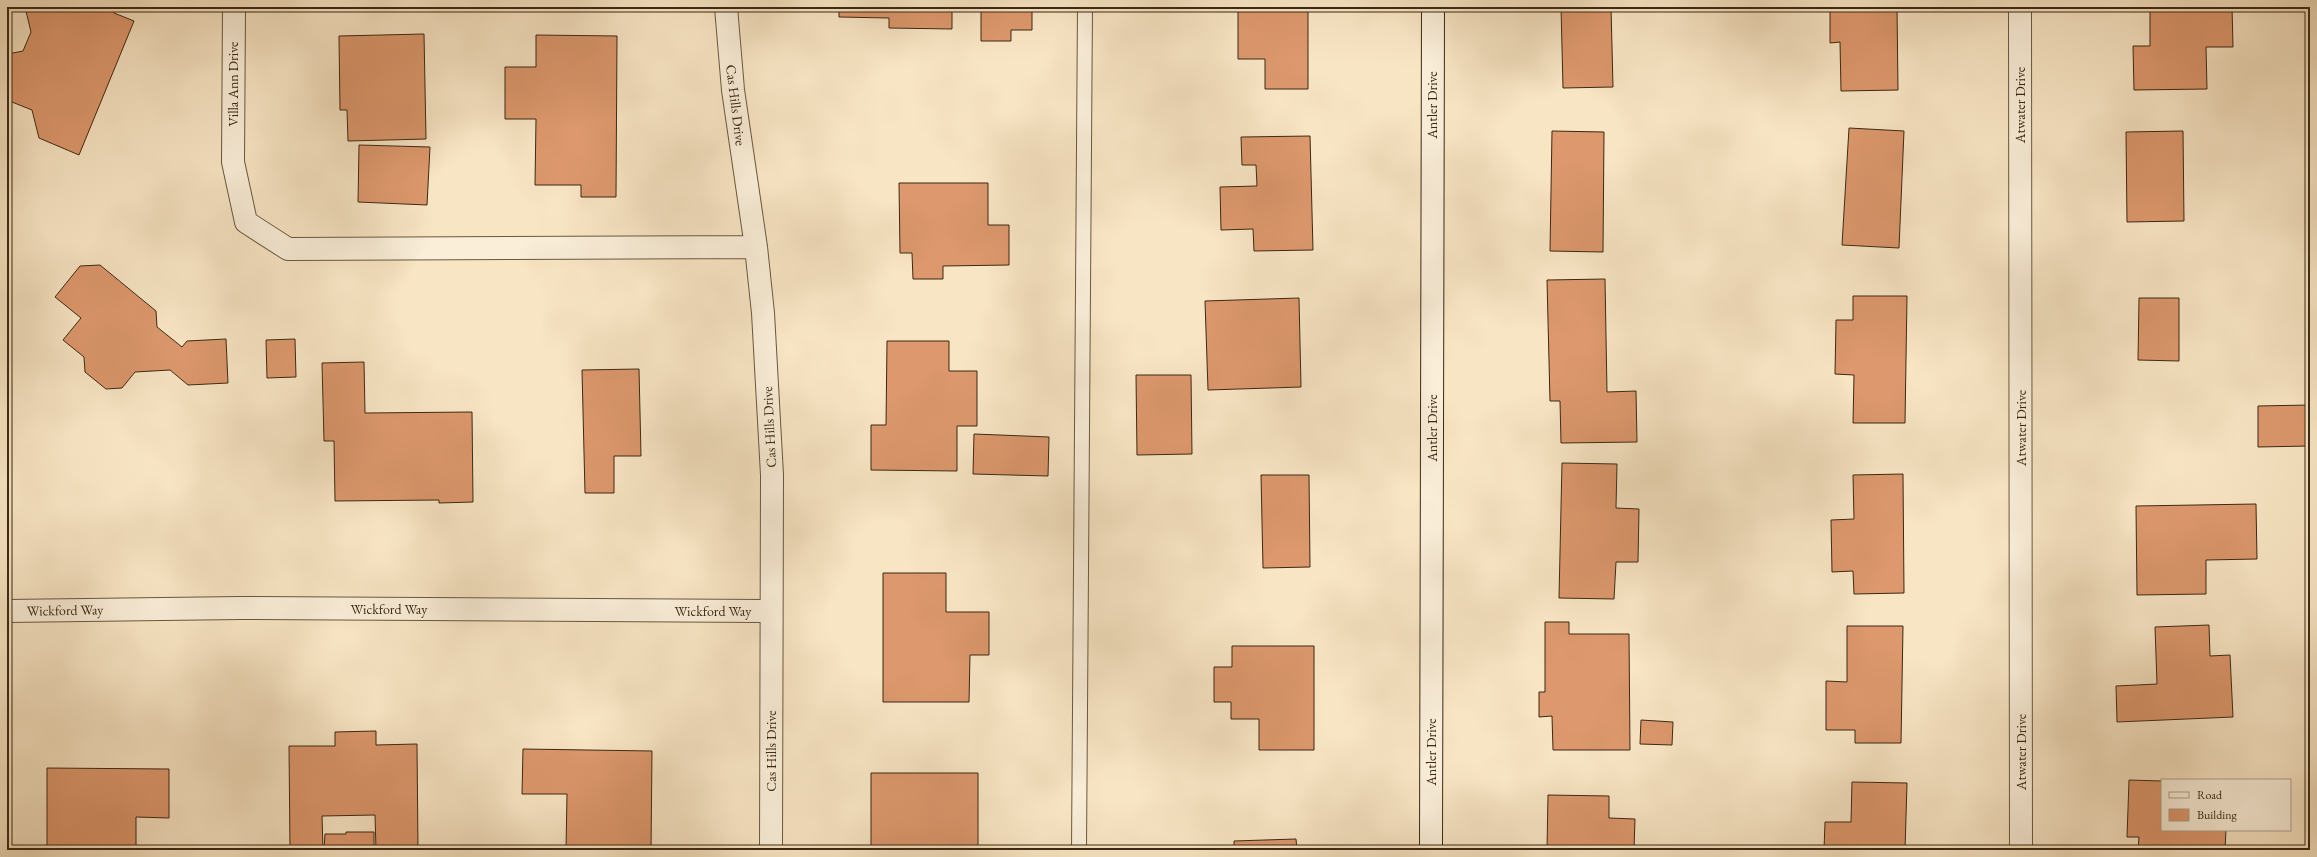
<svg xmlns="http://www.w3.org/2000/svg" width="2317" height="857" viewBox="0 0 2317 857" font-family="'EB Garamond',serif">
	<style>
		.building { fill: #dd986d; stroke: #3b2913 }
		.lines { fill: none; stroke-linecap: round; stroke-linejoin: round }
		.lane-casing { stroke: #6a583f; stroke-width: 16 }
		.street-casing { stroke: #6a583f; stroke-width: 24 }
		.secondary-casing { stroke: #3b2913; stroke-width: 24 }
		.lane { stroke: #faeed9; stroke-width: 14 }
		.street { stroke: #faeed9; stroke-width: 22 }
		.secondary { stroke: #faeed9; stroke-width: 22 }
		.labels { text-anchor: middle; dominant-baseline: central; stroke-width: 4; stroke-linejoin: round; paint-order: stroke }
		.street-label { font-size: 14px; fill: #3b2913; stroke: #faeed9 }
	</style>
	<rect width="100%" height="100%" fill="#f8e5c4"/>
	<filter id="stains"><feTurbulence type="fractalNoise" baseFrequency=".005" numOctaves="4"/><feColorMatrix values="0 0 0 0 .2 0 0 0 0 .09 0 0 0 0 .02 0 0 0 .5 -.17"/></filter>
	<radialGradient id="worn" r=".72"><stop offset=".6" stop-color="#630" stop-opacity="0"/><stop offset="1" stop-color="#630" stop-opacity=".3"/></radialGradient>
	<path class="building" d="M25,7H113L114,13L134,21L79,155L39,138L32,110L7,100V51L13,53L23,51L31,32Z
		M839,7H952V29L889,28V18L839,17Z
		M981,7H1032V30H1011V41H981Z
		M1238,7H1308V89H1265V59H1238Z
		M1561,7H1611L1613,87L1563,88Z
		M1830,7H1897L1898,90L1841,91L1840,42L1830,43Z
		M2150,7H2232L2233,47H2206L2207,89L2134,90L2133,46H2150Z
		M424,34L426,139L348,141L347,110H340L339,36Z
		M536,35L617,36L616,197H581V185H535L536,119H505V67H536Z
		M1849,128L1904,131L1899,248L1842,245Z
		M1552,131L1604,132L1603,252L1550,251Z
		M2183,131L2184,221L2127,222L2126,132Z
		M1310,136L1313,250L1254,251L1253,229L1221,230L1220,187L1257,186L1256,165H1242L1241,137Z
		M359,145L430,147L427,205L358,202Z
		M899,183H988V225H1009V265L943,266V279H913L912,253H900Z
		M100,265L156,311L157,327L182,347L187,341L226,339L228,383L188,385L170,370L135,372L122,388L106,389L85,372L84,357L63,340L81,318L55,297L80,266Z
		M1605,279L1607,392L1636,391L1637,442L1561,443L1560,401H1550L1547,280Z
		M1853,296H1907L1905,423H1853L1854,375L1835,374L1836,320H1853Z
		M1299,298L1301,387L1208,390L1205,301Z
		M2139,298H2179V361L2138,360Z
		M295,339L296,377L267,378L266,340Z
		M887,341H949V371H977V426H957V471L871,470V425H886Z
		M364,362L365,413L472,412L473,502L439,503V500L335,501L334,441H324L322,363Z
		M639,369L641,456H614V493H585L582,370Z
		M1136,375H1191L1192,454L1137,455Z
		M2310,405V446L2258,447V406Z
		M974,434L1049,437L1048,476L973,474Z
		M1562,463L1617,464L1616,508L1639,509L1638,562H1616L1614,599L1559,598Z
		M1903,474L1904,593L1854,594L1853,571L1832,572L1831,520L1854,519L1853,475Z
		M1261,475H1309L1310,567L1263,568Z
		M2256,504L2257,559L2206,560V594L2137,595L2136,506Z
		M883,573H946V612H989V655H970L969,702H883Z
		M1545,622H1569V634H1629L1630,750H1553L1552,716L1539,717V692H1545Z
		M2209,625L2210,656L2230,655L2233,717L2117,722L2116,686L2157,684L2155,627Z
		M1847,626H1903L1901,743H1855V730H1826V681L1847,682Z
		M1232,646H1314V750H1259V719H1231V702H1214V667H1232Z
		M1641,720L1673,722L1672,745L1640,744Z
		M376,731V745L417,744L418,850H376L375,815L322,816L323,850H290L289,746H335V732Z
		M523,749L652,751L651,850H566L567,794H522Z
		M47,768L169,769V818L136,817V850H64V846H47Z
		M871,773H978V850H871Z
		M2129,780L2162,781V830H2226L2225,850H2138L2139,837H2127Z
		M1852,782L1907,783L1905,850H1824L1825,822H1851Z
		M1548,795L1609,796V818L1635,819L1634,850H1547Z
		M346,832H374V850H324L325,834H346Z
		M1296,839L1297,850H1234V841Z"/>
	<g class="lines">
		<defs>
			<path id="lane" d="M1079,850L1085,7"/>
			<path id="street" d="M234,7L233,162L246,222L288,249L756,247
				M726,7L733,90L756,247L763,313L772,475L771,850
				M2020,7L2021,850
				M7,611L240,608L771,611"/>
			<path id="secondary" d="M1431,850L1433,7"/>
		</defs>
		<use href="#lane" class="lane-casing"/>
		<use href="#street" class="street-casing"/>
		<use href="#secondary" class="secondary-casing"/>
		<use href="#lane" class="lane"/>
		<use href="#street" class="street"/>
		<use href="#secondary" class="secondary"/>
	</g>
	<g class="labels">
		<g class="street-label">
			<text transform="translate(233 84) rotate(-90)">Villa Ann Drive</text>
			<text transform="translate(736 105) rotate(83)">Cas Hills Drive</text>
			<text transform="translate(1432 105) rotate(-90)">Antler Drive</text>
			<text transform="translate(2020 105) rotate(-90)">Atwater Drive</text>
			<text transform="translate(769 427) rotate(-93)">Cas Hills Drive</text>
			<text transform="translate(1432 428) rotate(-90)">Antler Drive</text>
			<text transform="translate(2021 428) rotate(-90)">Atwater Drive</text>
			<text x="389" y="609">Wickford Way</text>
			<text transform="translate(65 610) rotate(-1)">Wickford Way</text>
			<text x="713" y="611">Wickford Way</text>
			<text transform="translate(771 751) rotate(-90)">Cas Hills Drive</text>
			<text transform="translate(1431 752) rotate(-90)">Antler Drive</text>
			<text transform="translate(2021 752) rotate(-90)">Atwater Drive</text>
		</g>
	</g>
	<rect width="2317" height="857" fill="none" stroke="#f8e5c4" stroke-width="24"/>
	<rect x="8" y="8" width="2301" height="841" fill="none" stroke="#3b2913" stroke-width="2"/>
	<rect x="12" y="12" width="2293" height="833" fill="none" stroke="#3b2913"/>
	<rect x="2161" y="779" width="130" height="52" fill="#faeed9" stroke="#ae9f8a"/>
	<rect x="2169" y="792" width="20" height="6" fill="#faeed9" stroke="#ae9f8a"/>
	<text x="2197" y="799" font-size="12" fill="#3b2913">Road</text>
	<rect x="2169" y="809" width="20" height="12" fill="#dd986d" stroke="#ae9f8a"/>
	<text x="2197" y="819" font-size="12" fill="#3b2913">Building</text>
	<rect width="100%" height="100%" filter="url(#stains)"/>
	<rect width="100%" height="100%" fill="url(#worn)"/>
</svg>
